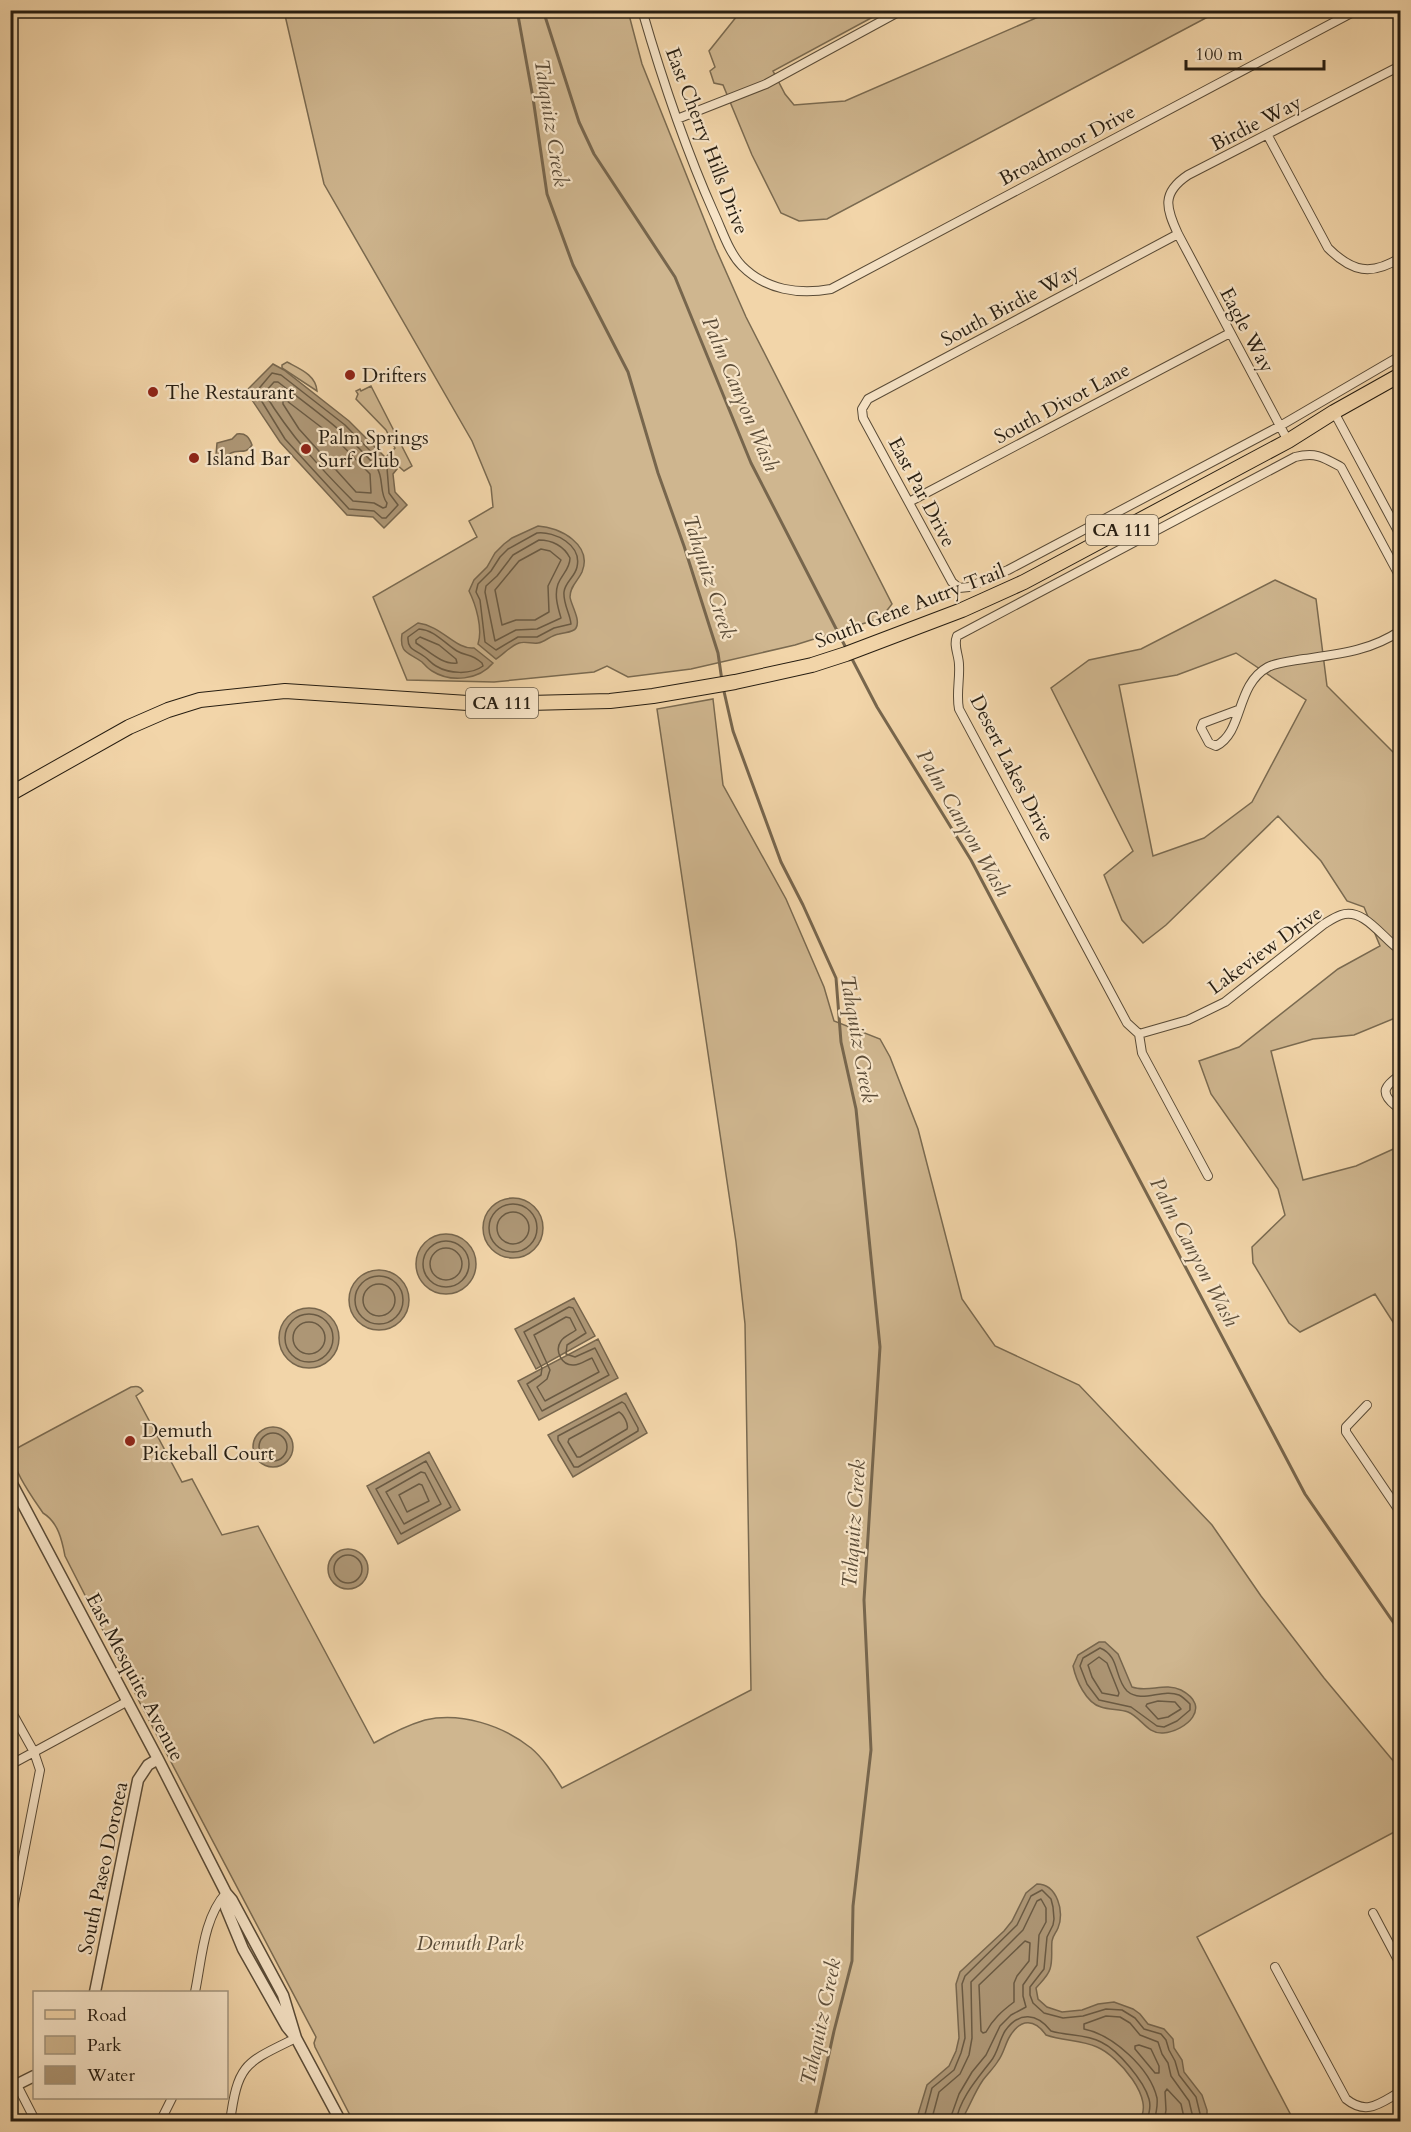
<svg xmlns="http://www.w3.org/2000/svg" width="1411" height="2132" viewBox="0 0 1411 2132" font-family="Cardo,serif">
	<style>
		.green { fill: #cfb68f; stroke: #7a6a50; stroke-width: 1.5; fill-rule: evenodd }
		.water { fill: #ad9675; stroke: #77664d; stroke-width: 1.5 }
		.lines { fill: none; stroke-linecap: round; stroke-linejoin: round }
		.shore { stroke: #6a5a43; stroke-width: 1.5 }
		.stream { stroke: #77664d; stroke-width: 3 }
		.minor-casing { stroke: #594b37; stroke-width: 10 }
		.tertiary-casing { stroke: #594b37; stroke-width: 13 }
		.primary-casing { stroke: #261d11; stroke-width: 16 }
		.minor { stroke: #f7e4c7; stroke-width: 8 }
		.tertiary { stroke: #f7e4c7; stroke-width: 10 }
		.primary { stroke: #f2d5a9; stroke-width: 14 }
		.poi-dot { fill: #8f2418; stroke: #f7e4c7; stroke-width: 2 }
		.labels { text-anchor: middle; dominant-baseline: central; stroke-width: 4.5; stroke-linejoin: round; paint-order: stroke }
		.shield { fill: #f7e4c7; stroke: #655948; stroke-width: 1.5 }
		.shield-label { font-size: 18px; font-weight: bold; fill: #261d11 }
		.street-label { font-size: 20px; fill: #261d11; stroke: #f7e4c7 }
		.poi-label { font-size: 20px; fill: #261d11; stroke: #f7e4c7; text-anchor: start }
		.park-label { font-size: 20px; font-style: italic; fill: #594b37; stroke: #f7e4c7 }
		.water-label { font-size: 21px; font-style: italic; fill: #5c4d39; stroke: #f7e4c7 }
	</style>
	<rect width="100%" height="100%" fill="#f2d5a9"/>
	<filter id="stains"><feTurbulence type="fractalNoise" baseFrequency=".00333" numOctaves="4"/><feColorMatrix values="0 0 0 0 .2 0 0 0 0 .09 0 0 0 0 .02 0 0 0 .5 -.17"/></filter>
	<radialGradient id="worn" r=".72"><stop offset=".6" stop-color="#630" stop-opacity="0"/><stop offset="1" stop-color="#630" stop-opacity=".3"/></radialGradient>
	<path class="green" d="M284,11H628L642,64L716,249L746,317L892,604L881,618L795,645L691,669L628,677L607,666L594,672L494,682L407,680L373,597L477,537L469,521L493,507L491,487L472,441L324,184Z
		M741,11H884L773,71L785,94L794,105L845,101L1052,11H1219L827,219L799,221L781,213L752,155L723,85L714,83L710,71L715,67L709,51Z
		M287,362C300,369 316,375 317,391L282,368V365Z
		M371,386L412,466L404,471L387,456L395,448L386,430L356,399L358,394L356,391L360,389L361,391Z
		M1275,580L1316,599L1327,686L1400,759V1016L1354,1035L1313,1039L1271,1051L1303,1180L1356,1166L1400,1146V1333L1375,1294L1300,1332L1289,1323L1253,1263L1252,1247L1285,1215L1278,1189L1211,1094L1199,1061L1239,1047L1338,969L1380,946L1364,907L1347,901L1321,861L1278,816L1166,925L1143,943L1122,920L1104,875L1133,851L1051,688L1089,660L1141,649ZM1236,653L1306,700L1252,802L1204,838L1153,856L1119,685L1177,675Z
		M713,699L723,785L786,899L824,987L834,1021L880,1039L890,1057L918,1129L962,1299L995,1346L1079,1385L1212,1525L1261,1596L1324,1678L1400,1769V1829L1197,1937L1294,2121H353L315,2047L314,2043L316,2037L141,1705L65,1556C62,1540 58,1522 43,1513C35,1501 7,1463 14,1450L21,1446L131,1387C137,1386 140,1386 143,1391L136,1396L182,1482L192,1479L222,1535L258,1526L374,1743C390,1734 408,1725 425,1720C461,1712 502,1725 531,1748C544,1759 553,1774 562,1788L751,1690L745,1324L736,1242L657,709Z"/>
	<path class="water" d="M273,364L284,370L349,421L397,469L393,474L395,492L407,505L384,528L373,517L347,515L280,442L246,391Z
		M237,434C246,433 249,437 252,445C246,455 239,449 231,453C228,454 225,457 223,458L216,455L217,443L232,439Z
		M538,526C560,527 593,545 582,572C578,581 570,586 570,597C571,605 581,620 576,628C573,633 564,632 559,634C551,635 545,642 538,643C532,644 525,641 519,643C510,646 504,654 496,659L478,644C483,629 476,605 469,591L474,580L487,567L495,553L504,544L512,538Z
		M418,623C442,626 456,650 474,648L493,663C479,680 451,683 432,671C428,669 425,665 422,662C409,652 399,654 402,634Z
		M483 1228a30 30 0 1 1 60 0a30 30 0 1 1-60 0Z
		M416 1264a30 30 0 1 1 60 0a30 30 0 1 1-60 0Z
		M349 1300a30 30 0 1 1 60 0a30 30 0 1 1-60 0Z
		M574,1298L595,1336L536,1369L515,1329Z
		M279 1338a30 30 0 1 1 60 0a30 30 0 1 1-60 0Z
		M598,1339L618,1378L539,1420L518,1381Z
		M626,1393L647,1433L573,1477L548,1435Z
		M253 1447a20 20 0 1 1 40 0a20 20 0 1 1-40 0Z
		M429,1452L460,1510L398,1544L367,1486Z
		M328 1569a20 20 0 1 1 40 0a20 20 0 1 1-40 0Z
		M1099,1642H1105L1118,1654L1132,1687C1148,1693 1165,1682 1181,1690C1213,1707 1186,1731 1163,1733C1147,1734 1142,1718 1128,1712C1120,1709 1110,1710 1101,1707C1086,1703 1076,1680 1073,1666L1078,1655Z
		M1037,1884C1057,1884 1065,1912 1058,1928C1056,1933 1053,1935 1052,1941C1051,1950 1053,1960 1050,1969C1048,1976 1041,1982 1036,1988L1038,1999L1047,2007L1062,2012L1082,2010L1098,2004L1114,2002L1133,2009L1140,2014L1148,2024L1164,2029L1173,2039L1174,2048L1182,2060L1184,2072L1202,2095L1207,2110V2121H1138C1158,2101 1117,2055 1097,2047C1081,2040 1063,2041 1046,2035C1035,2019 1021,2018 1010,2036C1005,2044 1004,2053 998,2061C994,2068 988,2073 983,2080C974,2093 969,2108 961,2121H916L927,2085L949,2066L956,2051L959,2038L956,1984L960,1972L1004,1931L1012,1921L1026,1893Z"/>
	<g class="lines">
		<path class="shore" d="M272,373L281,375L345,425L387,468L389,493L398,505L386,518H382L374,511L349,509L285,439L256,392Z
			M274,382H278C313,409 349,434 377,468C384,478 379,493 387,503L386,507L383,508L374,503L353,501C319,467 290,435 265,394L266,391Z
			M283,401H287L334,437L370,474L371,493L356,492L299,429L283,404Z
			M537,533C555,531 582,545 577,567C575,577 565,582 564,592C563,604 570,613 571,624L554,628L537,637H518L496,650L485,642L480,600L476,592L478,584L491,571L500,557L508,549Z
			M539,540C552,540 564,546 570,558C570,569 562,574 558,584C554,595 558,608 561,618L537,629L516,630L495,641L485,592L486,586L497,576L513,555Z
			M541,549L550,551L561,560L548,586L549,612L535,620H516L502,625L495,590L519,561Z
			M419,629C435,630 444,643 457,651C467,657 470,652 482,663L483,666C471,675 449,674 436,666C432,664 429,660 425,657C416,650 407,650 408,637Z
			M420,637L439,645L456,659L457,663C442,665 429,651 416,643V640Z
			M489 1228a24 24 0 1 1 48 0a24 24 0 1 1-48 0Z
			M497 1228a16 16 0 1 1 32 0a16 16 0 1 1-32 0Z
			M423 1264a23 23 0 1 1 46 0a23 23 0 1 1-46 0Z
			M430 1264a16 16 0 1 1 32 0a16 16 0 1 1-32 0Z
			M355 1300a24 24 0 1 1 48 0a24 24 0 1 1-48 0Z
			M363 1300a16 16 0 1 1 32 0a16 16 0 1 1-32 0Z
			M569,1307L573,1308L586,1333L567,1345L566,1354L575,1357L595,1348L609,1375L542,1411L527,1384L541,1375L542,1368L524,1332Z
			M285 1338a24 24 0 1 1 48 0a24 24 0 1 1-48 0Z
			M566,1317L570,1318L576,1330C571,1334 564,1336 561,1341C554,1351 562,1366 574,1365C580,1365 586,1360 592,1358L599,1372L545,1401L537,1387L547,1379L550,1370L534,1335Z
			M293 1338a16 16 0 1 1 32 0a16 16 0 1 1-32 0Z
			M622,1402L625,1404L638,1428V1431L578,1467H574L558,1440V1436Z
			M619,1412C623,1414 629,1424 627,1429L580,1457H577L568,1442L569,1439Z
			M259 1447a14 14 0 1 1 28 0a14 14 0 1 1-28 0Z
			M426,1461L451,1507L401,1534L376,1489Z
			M421,1472L425,1473L441,1504L404,1524L386,1492Z
			M419,1484L422,1485L429,1501L407,1512L399,1495Z
			M334 1569a14 14 0 1 1 28 0a14 14 0 1 1-28 0Z
			M1100,1648C1120,1656 1114,1678 1127,1691C1142,1704 1162,1688 1179,1695C1183,1697 1187,1701 1190,1704V1710L1177,1721L1164,1727L1157,1726L1131,1707L1099,1700L1087,1684L1080,1666L1083,1658Z
			M1099,1657L1107,1663L1119,1693L1118,1696L1102,1693L1092,1677L1088,1665Z
			M1158,1701L1175,1702L1181,1709L1168,1717L1158,1719L1146,1706L1147,1704Z
			M1025,1941L1030,1943L1029,1961L1017,1976L1014,1983V2002C1002,2011 993,2019 986,2032L983,2033L981,2031L979,1985Z
			M1139,2045L1151,2049L1159,2066V2073H1155L1135,2049V2046Z
			M923,2122L932,2088L954,2070L961,2053L965,2038L962,1984L965,1976L1017,1925L1031,1896L1042,1890L1051,1899L1053,1907L1054,1919L1053,1925L1047,1937L1044,1969L1030,1987V1995L1033,2003L1044,2013L1063,2018L1083,2016L1106,2009L1122,2010L1135,2018L1144,2029L1161,2034L1166,2040L1169,2050L1175,2061L1179,2075L1196,2097L1202,2122
			M931,2122L939,2092L960,2074L969,2055L972,2038L971,1982L1023,1930L1037,1901L1041,1899L1046,1908V1922L1039,1935L1037,1965L1023,1985V1996L1026,2007L1011,2015L1000,2026L986,2055L972,2072L959,2094L949,2122
			M956,2122C959,2099 978,2078 991,2061C998,2052 999,2041 1005,2031C1019,2011 1037,2013 1051,2031C1067,2036 1086,2034 1101,2042C1118,2050 1144,2081 1149,2099C1151,2106 1149,2115 1146,2122
			M1154,2122C1156,2114 1158,2106 1157,2098C1150,2068 1113,2035 1084,2029V2024L1106,2016L1120,2017L1130,2023L1140,2035L1158,2042L1162,2054L1168,2063L1171,2076L1189,2101L1194,2122
			M1164,2122L1166,2110L1165,2092L1167,2089L1181,2104L1185,2122"/>
		<path class="stream" d="M517,10L533,98L547,194L573,265L628,372L658,473L684,546L718,653L722,681
			M543,10L579,122L594,154L675,277L751,463L846,648
			M851,657L877,707L971,860L1305,1494L1400,1632
			M723,687L733,731L781,862L803,905L836,978L841,1042L856,1109L880,1347L864,1600L871,1750L853,1906L852,1961L834,2031L814,2122"/>
		<defs>
			<path id="minor" d="M642,10C662,79 685,148 714,213C722,230 729,253 742,266C766,290 799,295 831,289L1357,10
				M677,119L766,84L902,10
				M1268,136L1328,248C1352,272 1371,276 1400,258
				M1178,234L868,399L862,409L863,418L952,582L959,588L969,587L1008,570L1280,426L1400,356
				M1334,412L1400,535
				M1288,441L1178,234C1166,208 1161,193 1188,175L1400,66
				M909,502L1230,333
				M1238,710L1203,723L1201,728L1209,743L1216,746C1244,732 1235,685 1268,667C1278,662 1293,661 1304,659C1339,654 1370,651 1400,631
				M1139,1034L1188,1020L1225,1002L1324,924C1329,921 1335,917 1341,915C1364,907 1383,939 1400,950
				M1400,1075C1386,1085 1378,1092 1396,1106L1400,1105
				M1208,1176L1142,1053L1139,1034L1127,1023L959,709C956,694 960,680 959,665C959,655 953,646 957,636L1295,457C1316,452 1323,457 1341,467L1400,577
				M1367,1405L1346,1427V1432L1400,1512
				M10,1709L34,1752L40,1770L10,1924
				M10,1765L128,1701
				M1373,1913L1400,1964
				M1275,1967L1346,2099C1367,2116 1380,2103 1400,2092
				M195,1992C202,1959 203,1919 226,1893
				M17,2085L36,2122
				M160,2122L172,2098
				M230,2122C238,2063 245,2063 296,2038"/>
			<path id="tertiary" d="M10,1480L158,1759L226,1893L232,1900L283,1995L296,2038
				M226,1893V1908L243,1949L287,2027L296,2038L341,2122
				M95,1992L138,1780L148,1765L158,1759
				M10,2088L34,2076"/>
			<path id="primary" d="M10,794L129,727L168,710L200,700L285,691L483,704L610,701L653,696L735,682L812,665L846,654L962,610L1024,582L1288,441L1334,412L1400,375"/>
		</defs>
		<use href="#minor" class="minor-casing"/>
		<use href="#tertiary" class="tertiary-casing"/>
		<use href="#primary" class="primary-casing"/>
		<use href="#minor" class="minor"/>
		<use href="#tertiary" class="tertiary"/>
		<use href="#primary" class="primary"/>
	</g>
	<g class="poi-dot">
		<circle cx="350" cy="375" r="6"/>
		<circle cx="153" cy="392" r="6"/>
		<circle cx="306" cy="449" r="6"/>
		<circle cx="194" cy="458" r="6"/>
		<circle cx="130" cy="1441" r="6"/>
	</g>
	<g class="labels">
		<g class="shield">
			<rect x="1086" y="515" width="72" height="30" rx="4.5"/>
			<rect x="466" y="688" width="72" height="30" rx="4.5"/>
		</g>
		<g class="shield-label">
			<text x="1122" y="530">CA 111</text>
			<text x="502" y="703">CA 111</text>
		</g>
		<g class="street-label">
			<text transform="translate(1256 123) rotate(-27)">Birdie Way</text>
			<text transform="translate(707 141) rotate(69)">East Cherry Hills Drive</text>
			<text transform="translate(1067 145) rotate(-28)">Broadmoor Drive</text>
			<text transform="translate(1010 305) rotate(-28)">South Birdie Way</text>
			<text transform="translate(1247 330) rotate(62)">Eagle Way</text>
			<text transform="translate(1062 403) rotate(-28)">South Divot Lane</text>
			<text transform="translate(922 492) rotate(62)">East Par Drive</text>
			<text transform="translate(910 606) rotate(-21)">South Gene Autry Trail</text>
			<text transform="translate(1012 768) rotate(63)">Desert Lakes Drive</text>
			<text transform="translate(1265 950) rotate(-36)">Lakeview Drive</text>
			<text transform="translate(135 1677) rotate(62)">East Mesquite Avenue</text>
			<text transform="translate(103 1868) rotate(-78)">South Paseo Dorotea</text>
		</g>
		<g class="poi-label">
			<text x="362" y="375">Drifters</text>
			<text x="165" y="392">The Restaurant</text>
			<text x="318" y="437">Palm Springs<tspan x="318" dy="23">Surf Club</tspan></text>
			<text x="206" y="458">Island Bar</text>
			<text x="142" y="1430">Demuth<tspan x="142" dy="23">Pickeball Court</tspan></text>
		</g>
		<g class="park-label">
			<text x="470" y="1943">Demuth Park</text>
		</g>
		<g class="water-label">
			<text transform="translate(551 123) rotate(81)">Tahquitz Creek</text>
			<text transform="translate(740 394) rotate(67)">Palm Canyon Wash</text>
			<text transform="translate(709 577) rotate(72)">Tahquitz Creek</text>
			<text transform="translate(963 823) rotate(60)">Palm Canyon Wash</text>
			<text transform="translate(858 1039) rotate(80)">Tahquitz Creek</text>
			<text transform="translate(1194 1252) rotate(62)">Palm Canyon Wash</text>
			<text transform="translate(854 1524) rotate(-86)">Tahquitz Creek</text>
			<text transform="translate(821 2022) rotate(-78)">Tahquitz Creek</text>
		</g>
	</g>
	<rect width="1411" height="2132" fill="none" stroke="#f2d5a9" stroke-width="36"/>
	<rect x="12" y="12" width="1387" height="2108" fill="none" stroke="#261d11" stroke-width="3"/>
	<rect x="18" y="18" width="1375" height="2096" fill="none" stroke="#261d11" stroke-width="1.5"/>
	<rect x="33" y="1991" width="195" height="108" fill="#f7e4c7" stroke="#a3947e" stroke-width="1.5"/>
	<rect x="45" y="2010" width="30" height="9" fill="#f2d5a9" stroke="#a3947e" stroke-width="1.5"/>
	<text x="87" y="2021" font-size="18" fill="#261d11">Road</text>
	<rect x="45" y="2036" width="30" height="18" fill="#cfb68f" stroke="#a3947e" stroke-width="1.5"/>
	<text x="87" y="2051" font-size="18" fill="#261d11">Park</text>
	<rect x="45" y="2066" width="30" height="18" fill="#ad9675" stroke="#a3947e" stroke-width="1.5"/>
	<text x="87" y="2081" font-size="18" fill="#261d11">Water</text>
	<path d="M1186 60v9h138v-9" fill="none" stroke="#261d11" stroke-width="3"/>
	<text x="1195" y="60" font-size="18" fill="#261d11" stroke="#f7e4c7" stroke-width="4.5" paint-order="stroke">100 m</text>
	<rect width="100%" height="100%" filter="url(#stains)"/>
	<rect width="100%" height="100%" fill="url(#worn)"/>
</svg>
